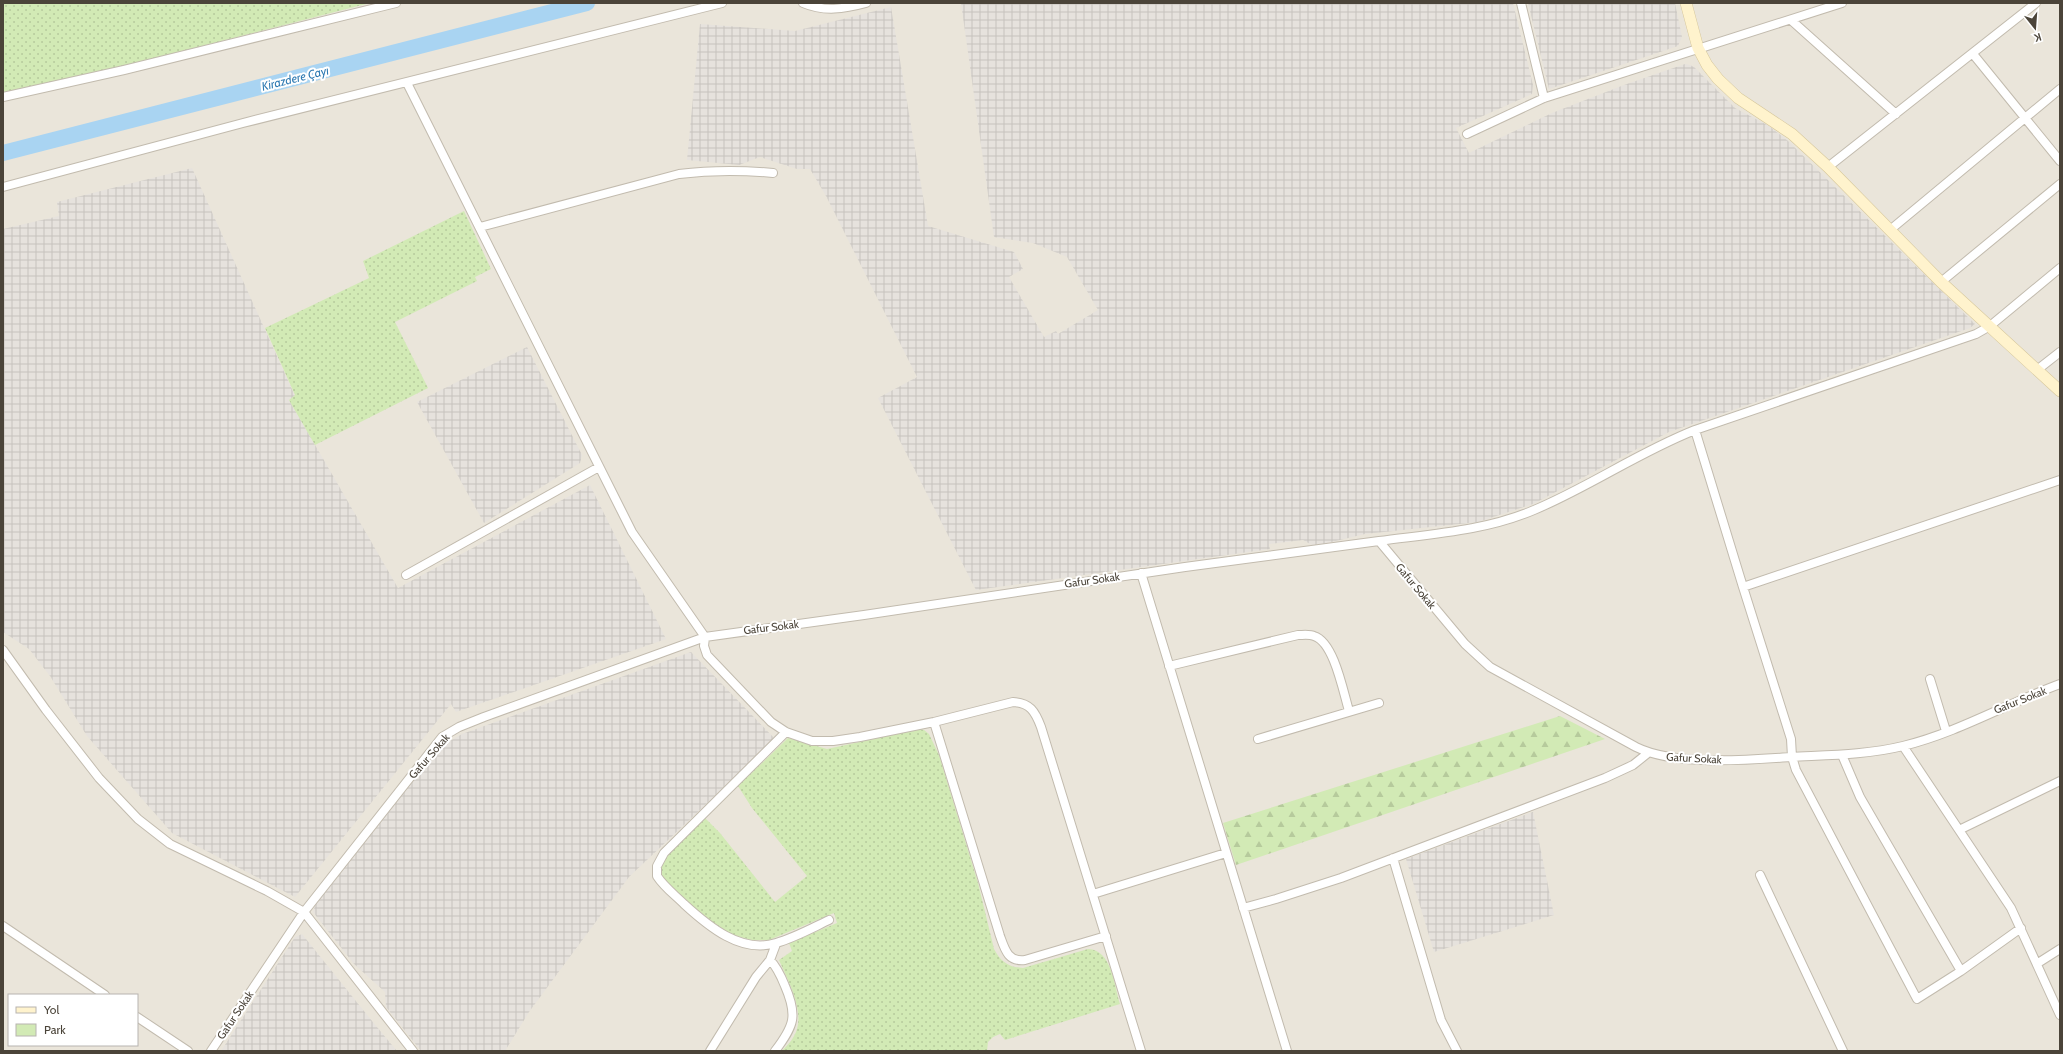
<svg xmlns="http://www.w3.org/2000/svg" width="2063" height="1054" viewBox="0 0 2063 1054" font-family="Cabin,sans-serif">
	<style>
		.residential { fill: #eae5da; fill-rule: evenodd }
		.industrial { fill: url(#industrial-grid) }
		.green { fill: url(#green-dots) }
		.forest { fill: url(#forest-firs) }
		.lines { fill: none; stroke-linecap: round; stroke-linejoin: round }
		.river { stroke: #a9d4f2; stroke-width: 16 }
		.street-casing { stroke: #c2bbae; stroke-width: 10 }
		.secondary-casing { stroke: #d6c79b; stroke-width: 12 }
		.street { stroke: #fff; stroke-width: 8 }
		.secondary { stroke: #fff3cd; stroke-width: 11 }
		.labels { text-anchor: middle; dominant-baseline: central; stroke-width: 4; stroke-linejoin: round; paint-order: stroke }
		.street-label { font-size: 11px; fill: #4b4439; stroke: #fff }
		.water-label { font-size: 12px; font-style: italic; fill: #2e7ab2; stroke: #fff }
	</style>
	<defs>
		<pattern id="industrial-grid" width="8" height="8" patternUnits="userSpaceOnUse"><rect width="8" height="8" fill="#e6e2dd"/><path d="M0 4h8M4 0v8" fill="none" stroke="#c7c3be"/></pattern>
		<pattern id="green-dots" width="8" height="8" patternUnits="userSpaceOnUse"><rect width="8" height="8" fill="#d2eab5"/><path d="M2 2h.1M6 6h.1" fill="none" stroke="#b6ca9c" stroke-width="1.8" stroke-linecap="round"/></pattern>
		<pattern id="forest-firs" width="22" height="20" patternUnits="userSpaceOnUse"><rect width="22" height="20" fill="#d2eab5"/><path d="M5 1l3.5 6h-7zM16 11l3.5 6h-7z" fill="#b6ca9c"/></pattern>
	</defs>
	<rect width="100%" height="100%" fill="#f6f3ec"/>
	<path class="residential" d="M3,3H2060V1051H3ZM9,995H137V1045H9Z"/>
	<path class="industrial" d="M961,3H1513L1533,85L1532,94L1456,128L1469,153L1552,113L1624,85L1685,64L1690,65L1694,67L1735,108L1769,126L1788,141L1975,324L1970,328L1669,432L1533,504L1478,522L1365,534L1323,544L1312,545L1303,540L1269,544L1270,549L976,590L878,398L917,377L826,196L810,169H797L760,157L739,165L687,160L700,24L795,31L891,7L928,226L1014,252L1023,269L1009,277L1044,337L1056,331L1058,334L1098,310L1067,257L1033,243L994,237Z
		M1528,3H1675L1682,37L1678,46L1549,89Z
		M192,168L295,396L289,400L398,588L590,485L666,639L456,712L451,704L295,897L172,833L87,736L50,676L29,649L3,632V229L59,216L57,202Z
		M527,347L582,455L580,463L484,523L417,402Z
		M691,652L775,739L629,877L529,1012L505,1051H421L386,1007L385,992L354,964L313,912L316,902L438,748L462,734Z
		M1533,812L1554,915L1434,952L1406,859Z
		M302,934L372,1021L397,1051H221L295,937Z"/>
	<path class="green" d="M3,3H370L112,69L3,94Z
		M464,211L491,269L475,277L477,281L395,322L428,388L315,445L289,400L295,395L265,328L369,278L363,261Z
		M919,729L924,730L929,734L939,755L978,883L994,949C1001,962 1008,967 1023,968L1088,949C1112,950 1114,985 1120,1004L1005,1040L1000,1034L993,1037L988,1042L987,1051H782C786,1046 791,1042 794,1036C807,1014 788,981 779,960L792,951L789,943L837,923L834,913L769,940H751L730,934L707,921L666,886L659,874L661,861L704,817L720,833L775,902L807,876L752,808L738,786L788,738L827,749Z"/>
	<path class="forest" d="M1560,716L1605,739L1236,865L1223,823Z"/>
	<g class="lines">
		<path class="river" d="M3,153L587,3"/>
		<defs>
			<path id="street" d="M803,3C824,12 844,9 866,3
				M1521,3L1544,98
				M1791,20L1896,114
				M1973,54L2060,161
				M407,83L632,532L705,637L704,646L707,655L771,722L786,732L812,741H833L860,737L934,722L1013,702C1030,703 1035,711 1041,727L1141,1051
				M3,97L124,70L396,3
				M1467,134L1544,98L1842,3
				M1828,167L2036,3
				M3,187L243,123L722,3
				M480,227L679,174C711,170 741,170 773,173
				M1890,230L2060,89
				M1941,282L2060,184
				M2037,370L2060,352
				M1695,430L1976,334L1990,326L2060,268
				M1379,541C1431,534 1485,531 1534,510C1589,487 1639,452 1695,430L1743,587L2060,480
				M1141,573L1287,1051
				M406,575L599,467
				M1743,587L1791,739L1792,757L1796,770L1917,999L1961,971L2021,928
				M3,650L46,710L99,778L138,819L170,844L267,891L304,912L413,1051
				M1169,666L1298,635C1303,635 1310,634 1314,636C1334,642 1343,691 1349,711
				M1930,679L1946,731
				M934,722L1000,936C1005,950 1008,962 1025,960L1106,936
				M786,732L664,853L657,866V876C664,887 675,895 684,904C708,926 741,954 776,943C794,938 812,928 829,920
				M1258,739L1379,703
				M1903,746L2011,908L2060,1015
				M1842,755L1860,797L1961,971
				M1959,830L2060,781
				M1393,858L1441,1020L1457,1051
				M1760,875L1843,1051
				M1093,894L1226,853
				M1243,908L1276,899L1341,878L1605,778L1633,765L1648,753
				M3,926L105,995
				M770,960C777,967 781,976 785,986C798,1016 794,1026 775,1051
				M2038,963L2060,949
				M137,1017L188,1051
				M211,1051L304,912L442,737L459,727L484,717L705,637L864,615L1185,567L1379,541L1465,644L1490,667L1636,747C1674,766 1749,760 1791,757C1829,755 1866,755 1903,746C1957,733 2008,703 2060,684
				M710,1051L756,977L770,960L776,944"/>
			<path id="secondary" d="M1686,3L1698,48L1707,65L1718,79L1738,98L1792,134L1828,167L1941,282L2060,391"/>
		</defs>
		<use href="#street" class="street-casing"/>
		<use href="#secondary" class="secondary-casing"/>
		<use href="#street" class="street"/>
		<use href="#secondary" class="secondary"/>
	</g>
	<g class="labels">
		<g class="street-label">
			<text transform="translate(1092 580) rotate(-8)">Gafur Sokak</text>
			<text transform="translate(1416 586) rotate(50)">Gafur Sokak</text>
			<text transform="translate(771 627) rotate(-7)">Gafur Sokak</text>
			<text transform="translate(2020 700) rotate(-22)">Gafur Sokak</text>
			<text transform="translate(429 756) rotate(-49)">Gafur Sokak</text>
			<text transform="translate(1694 758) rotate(3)">Gafur Sokak</text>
			<text transform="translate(235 1015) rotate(-56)">Gafur Sokak</text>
		</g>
		<g class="water-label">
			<text transform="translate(295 78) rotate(-14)">Kirazdere Çayı</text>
		</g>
	</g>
	<rect width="2063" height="1054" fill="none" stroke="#4b4439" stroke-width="8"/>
	<rect x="8" y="994" width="130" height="52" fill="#ffffff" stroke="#b7b4b0"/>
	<rect x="16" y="1007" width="20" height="6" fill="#fff3cd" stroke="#b7b4b0"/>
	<text x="44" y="1014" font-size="12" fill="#4b4439">Yol</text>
	<rect x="16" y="1024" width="20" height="12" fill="#d2eab5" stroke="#b7b4b0"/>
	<text x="44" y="1034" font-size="12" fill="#4b4439">Park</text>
	<g transform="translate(2035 28) rotate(163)" stroke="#ffffff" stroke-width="3" paint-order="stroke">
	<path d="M0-3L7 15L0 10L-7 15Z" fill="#4b4439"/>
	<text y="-6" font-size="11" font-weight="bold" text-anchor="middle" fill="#4b4439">K</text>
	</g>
</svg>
